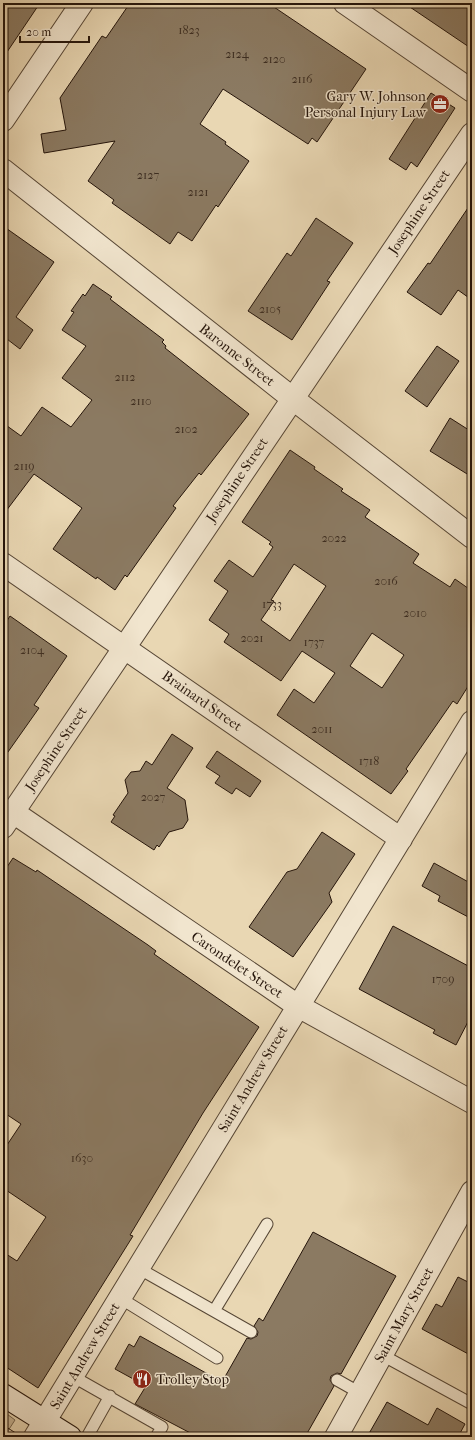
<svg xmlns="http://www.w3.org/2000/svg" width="475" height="1440" viewBox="0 0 475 1440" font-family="'IM FELL French Canon',serif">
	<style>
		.grass { fill: url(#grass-tufts); stroke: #766650 }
		.building { fill: #8b7a62; stroke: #25150b; fill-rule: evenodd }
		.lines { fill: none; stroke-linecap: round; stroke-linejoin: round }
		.service-casing { stroke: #564635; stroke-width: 13 }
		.minor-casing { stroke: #564635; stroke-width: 24 }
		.tertiary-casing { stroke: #564635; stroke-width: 24 }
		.secondary-casing { stroke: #25150b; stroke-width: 24 }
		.service { stroke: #f1e5ce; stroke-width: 11 }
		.minor { stroke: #f1e5ce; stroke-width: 22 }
		.tertiary { stroke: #f1e5ce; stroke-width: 22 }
		.secondary { stroke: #f1e5ce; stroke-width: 22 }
		.tram { stroke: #25150b; stroke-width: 1 }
		.labels { text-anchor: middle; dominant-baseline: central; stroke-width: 3; stroke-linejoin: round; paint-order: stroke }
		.number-label { font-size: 12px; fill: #3e2e21 }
		.poi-label { font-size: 14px; fill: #25150b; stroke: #f1e5ce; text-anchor: end }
		.street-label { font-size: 14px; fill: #25150b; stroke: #f1e5ce }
	</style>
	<defs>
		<pattern id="grass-tufts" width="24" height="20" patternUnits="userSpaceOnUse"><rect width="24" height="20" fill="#c8b696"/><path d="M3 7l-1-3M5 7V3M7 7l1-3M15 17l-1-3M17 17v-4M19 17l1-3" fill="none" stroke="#ac9c80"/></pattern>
	</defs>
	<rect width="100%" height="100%" fill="#e9d7b3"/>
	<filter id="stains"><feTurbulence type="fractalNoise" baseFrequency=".005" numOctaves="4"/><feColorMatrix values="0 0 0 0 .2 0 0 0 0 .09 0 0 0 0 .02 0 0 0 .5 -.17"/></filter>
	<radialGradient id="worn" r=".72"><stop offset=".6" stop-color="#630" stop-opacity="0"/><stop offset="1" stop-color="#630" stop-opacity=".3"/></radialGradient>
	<path class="grass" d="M3,1411L15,1420L4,1437H3Z"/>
	<path class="building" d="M3,3H40L3,58Z
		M130,3H268L366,69L317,142L312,138L308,144L223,89L200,124L226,142L225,144L249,161L218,207L216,205L192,241L178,232L170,244L112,203L114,200L88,181L115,141L44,153L41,134L66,130L60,98L102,36L106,38Z
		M404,3H472V49Z
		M431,93L455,108L417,167L411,162L406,170L389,159Z
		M472,202V300L458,290L441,315L407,292L428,263L430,264Z
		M316,218L353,243L327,281L330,282L292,340L248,311L287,253L291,256Z
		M3,226L54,262L16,317L33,330L20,349L3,336Z
		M93,284L112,297L110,299L164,340L162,342L166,346L165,348L249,414L201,475L199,473L173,506L176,508L127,577L125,575L115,590L97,577L96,579L53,549L82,508L34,474L3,515V423L21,436L42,407L71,427L92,400L62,378L86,346L62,330L74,312L71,311L83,294L85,296Z
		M437,346L459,361L427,407L405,391Z
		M450,418L472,432V477L430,451Z
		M290,450L315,467L314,469L343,489L341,491L370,510L365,517L419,554L413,563L450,587L455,579L472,591V680L457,704L453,701L406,769L408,771L391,794L277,715L294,689L314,703L335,673L302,651L281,681L224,642L229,634L209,620L228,591L214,581L229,560L253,577L273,547L269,544L271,542L242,522ZM294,564L326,586L290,641L261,620L274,601L271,600ZM372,633L404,655L382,688L350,666Z
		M10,616L67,656L34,705L39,708L3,759V627Z
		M172,734L193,748L167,788L185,800L188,820L183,828L169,832L159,847L157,845L154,850L111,822L115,816L113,815L128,793L125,780L131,772L140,771L146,761L152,765Z
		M217,751L261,781L250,797L236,788L232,794L215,783L220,776L206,767Z
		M322,832L355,854L329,893L332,902L293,957L249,927L287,872L297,869Z
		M13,858L36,872L37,870L148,945L156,951L154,954L259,1027L203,1113L130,1235L133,1236L38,1388L3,1365V1252L17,1261L46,1217L3,1188V1151L21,1124L3,1112V873Z
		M434,863L472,884V919L438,901L440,896L422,886Z
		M393,926L472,968V1014L456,1045L433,1033L435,1030L359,989Z
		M313,1232L396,1276L341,1374L337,1373L331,1376L330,1380L334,1386L305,1437H198L135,1404L146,1386L115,1369L129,1344L134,1347L140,1336L222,1382L247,1338L251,1339L257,1336L258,1332L254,1326L259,1318L263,1321Z
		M458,1277L472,1284V1356L422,1329L436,1304L442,1307Z
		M387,1402L428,1425L437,1408L465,1424L458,1437H367Z"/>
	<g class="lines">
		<defs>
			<path id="service" d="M138,1268L251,1332
				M120,1298L217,1358
				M214,1311L267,1224
				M382,1355L472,1404
				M72,1376L162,1427L156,1437
				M337,1380L360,1393
				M87,1437L110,1396"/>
			<path id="minor" d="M345,3L472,91
				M3,170L292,398L472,537
				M3,564L401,839
				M13,812L298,1006L472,1102
				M3,827L472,134
				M35,1437L472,722
				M336,1437L472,1192"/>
			<path id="tertiary" d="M3,120L82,3"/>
			<path id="secondary" d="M3,1395L70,1437"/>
		</defs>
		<use href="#service" class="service-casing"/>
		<use href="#minor" class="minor-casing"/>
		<use href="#tertiary" class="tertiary-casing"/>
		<use href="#secondary" class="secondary-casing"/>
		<use href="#service" class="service"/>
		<use href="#minor" class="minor"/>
		<use href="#tertiary" class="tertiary"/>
		<use href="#secondary" class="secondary"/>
		<path class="tram" d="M3,1425L22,1437"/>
	</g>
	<defs>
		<symbol id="office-disc" viewBox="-11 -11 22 22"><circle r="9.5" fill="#8f2418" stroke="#f1e5ce"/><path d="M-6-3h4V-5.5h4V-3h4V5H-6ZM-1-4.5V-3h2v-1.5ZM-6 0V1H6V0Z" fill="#fff"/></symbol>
		<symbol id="restaurant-disc" viewBox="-11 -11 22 22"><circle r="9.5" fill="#8f2418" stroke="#f1e5ce"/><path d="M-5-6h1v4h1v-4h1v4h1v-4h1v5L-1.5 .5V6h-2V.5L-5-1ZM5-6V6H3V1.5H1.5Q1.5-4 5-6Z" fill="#fff"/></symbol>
	</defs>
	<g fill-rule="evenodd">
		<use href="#office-disc" x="429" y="93" width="22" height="22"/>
		<use href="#restaurant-disc" x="131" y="1368" width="22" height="22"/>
	</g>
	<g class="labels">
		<g class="number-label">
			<text x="189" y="30">1823</text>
			<text x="237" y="54">2124</text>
			<text x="274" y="59">2120</text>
			<text x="302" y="79">2116</text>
			<text x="148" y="175">2127</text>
			<text x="198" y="192">2121</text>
			<text x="270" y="309">2105</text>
			<text x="125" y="377">2112</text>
			<text x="141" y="401">2110</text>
			<text x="186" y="429">2102</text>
			<text x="24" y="466">2119</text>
			<text x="334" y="538">2022</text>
			<text x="386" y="581">2016</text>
			<text x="272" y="604">1733</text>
			<text x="415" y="613">2010</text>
			<text x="252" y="638">2021</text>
			<text x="314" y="642">1737</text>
			<text x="32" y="650">2104</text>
			<text x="322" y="729">2011</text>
			<text x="369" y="761">1718</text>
			<text x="153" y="797">2027</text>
			<text x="443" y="979">1709</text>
			<text x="82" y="1158">1630</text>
		</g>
		<g class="poi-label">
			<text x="426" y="96">Gary W. Johnson<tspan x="426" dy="16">Personal Injury Law</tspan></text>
			<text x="156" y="1379" text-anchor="start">Trolley Stop</text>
		</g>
		<g class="street-label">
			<text transform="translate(419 212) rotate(-56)">Josephine Street</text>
			<text transform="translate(237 355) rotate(38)">Baronne Street</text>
			<text transform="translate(237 480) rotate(-56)">Josephine Street</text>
			<text transform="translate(202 701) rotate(35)">Brainard Street</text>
			<text transform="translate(56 749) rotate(-56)">Josephine Street</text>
			<text transform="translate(237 965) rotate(34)">Carondelet Street</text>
			<text transform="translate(253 1079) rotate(-59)">Saint Andrew Street</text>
			<text transform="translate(404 1315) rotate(-61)">Saint Mary Street</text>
			<text transform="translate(85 1356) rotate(-59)">Saint Andrew Street</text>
		</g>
	</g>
	<rect width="475" height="1440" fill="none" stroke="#e9d7b3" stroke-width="16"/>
	<rect x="4" y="4" width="467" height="1432" fill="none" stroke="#25150b" stroke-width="2"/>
	<rect x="8" y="8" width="459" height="1424" fill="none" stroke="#25150b"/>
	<path d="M20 36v6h69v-6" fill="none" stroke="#25150b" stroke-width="2"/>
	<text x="26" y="36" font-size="12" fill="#25150b" stroke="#f1e5ce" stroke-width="3" paint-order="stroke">20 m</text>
	<rect width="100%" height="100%" filter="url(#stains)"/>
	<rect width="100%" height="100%" fill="url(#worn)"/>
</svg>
